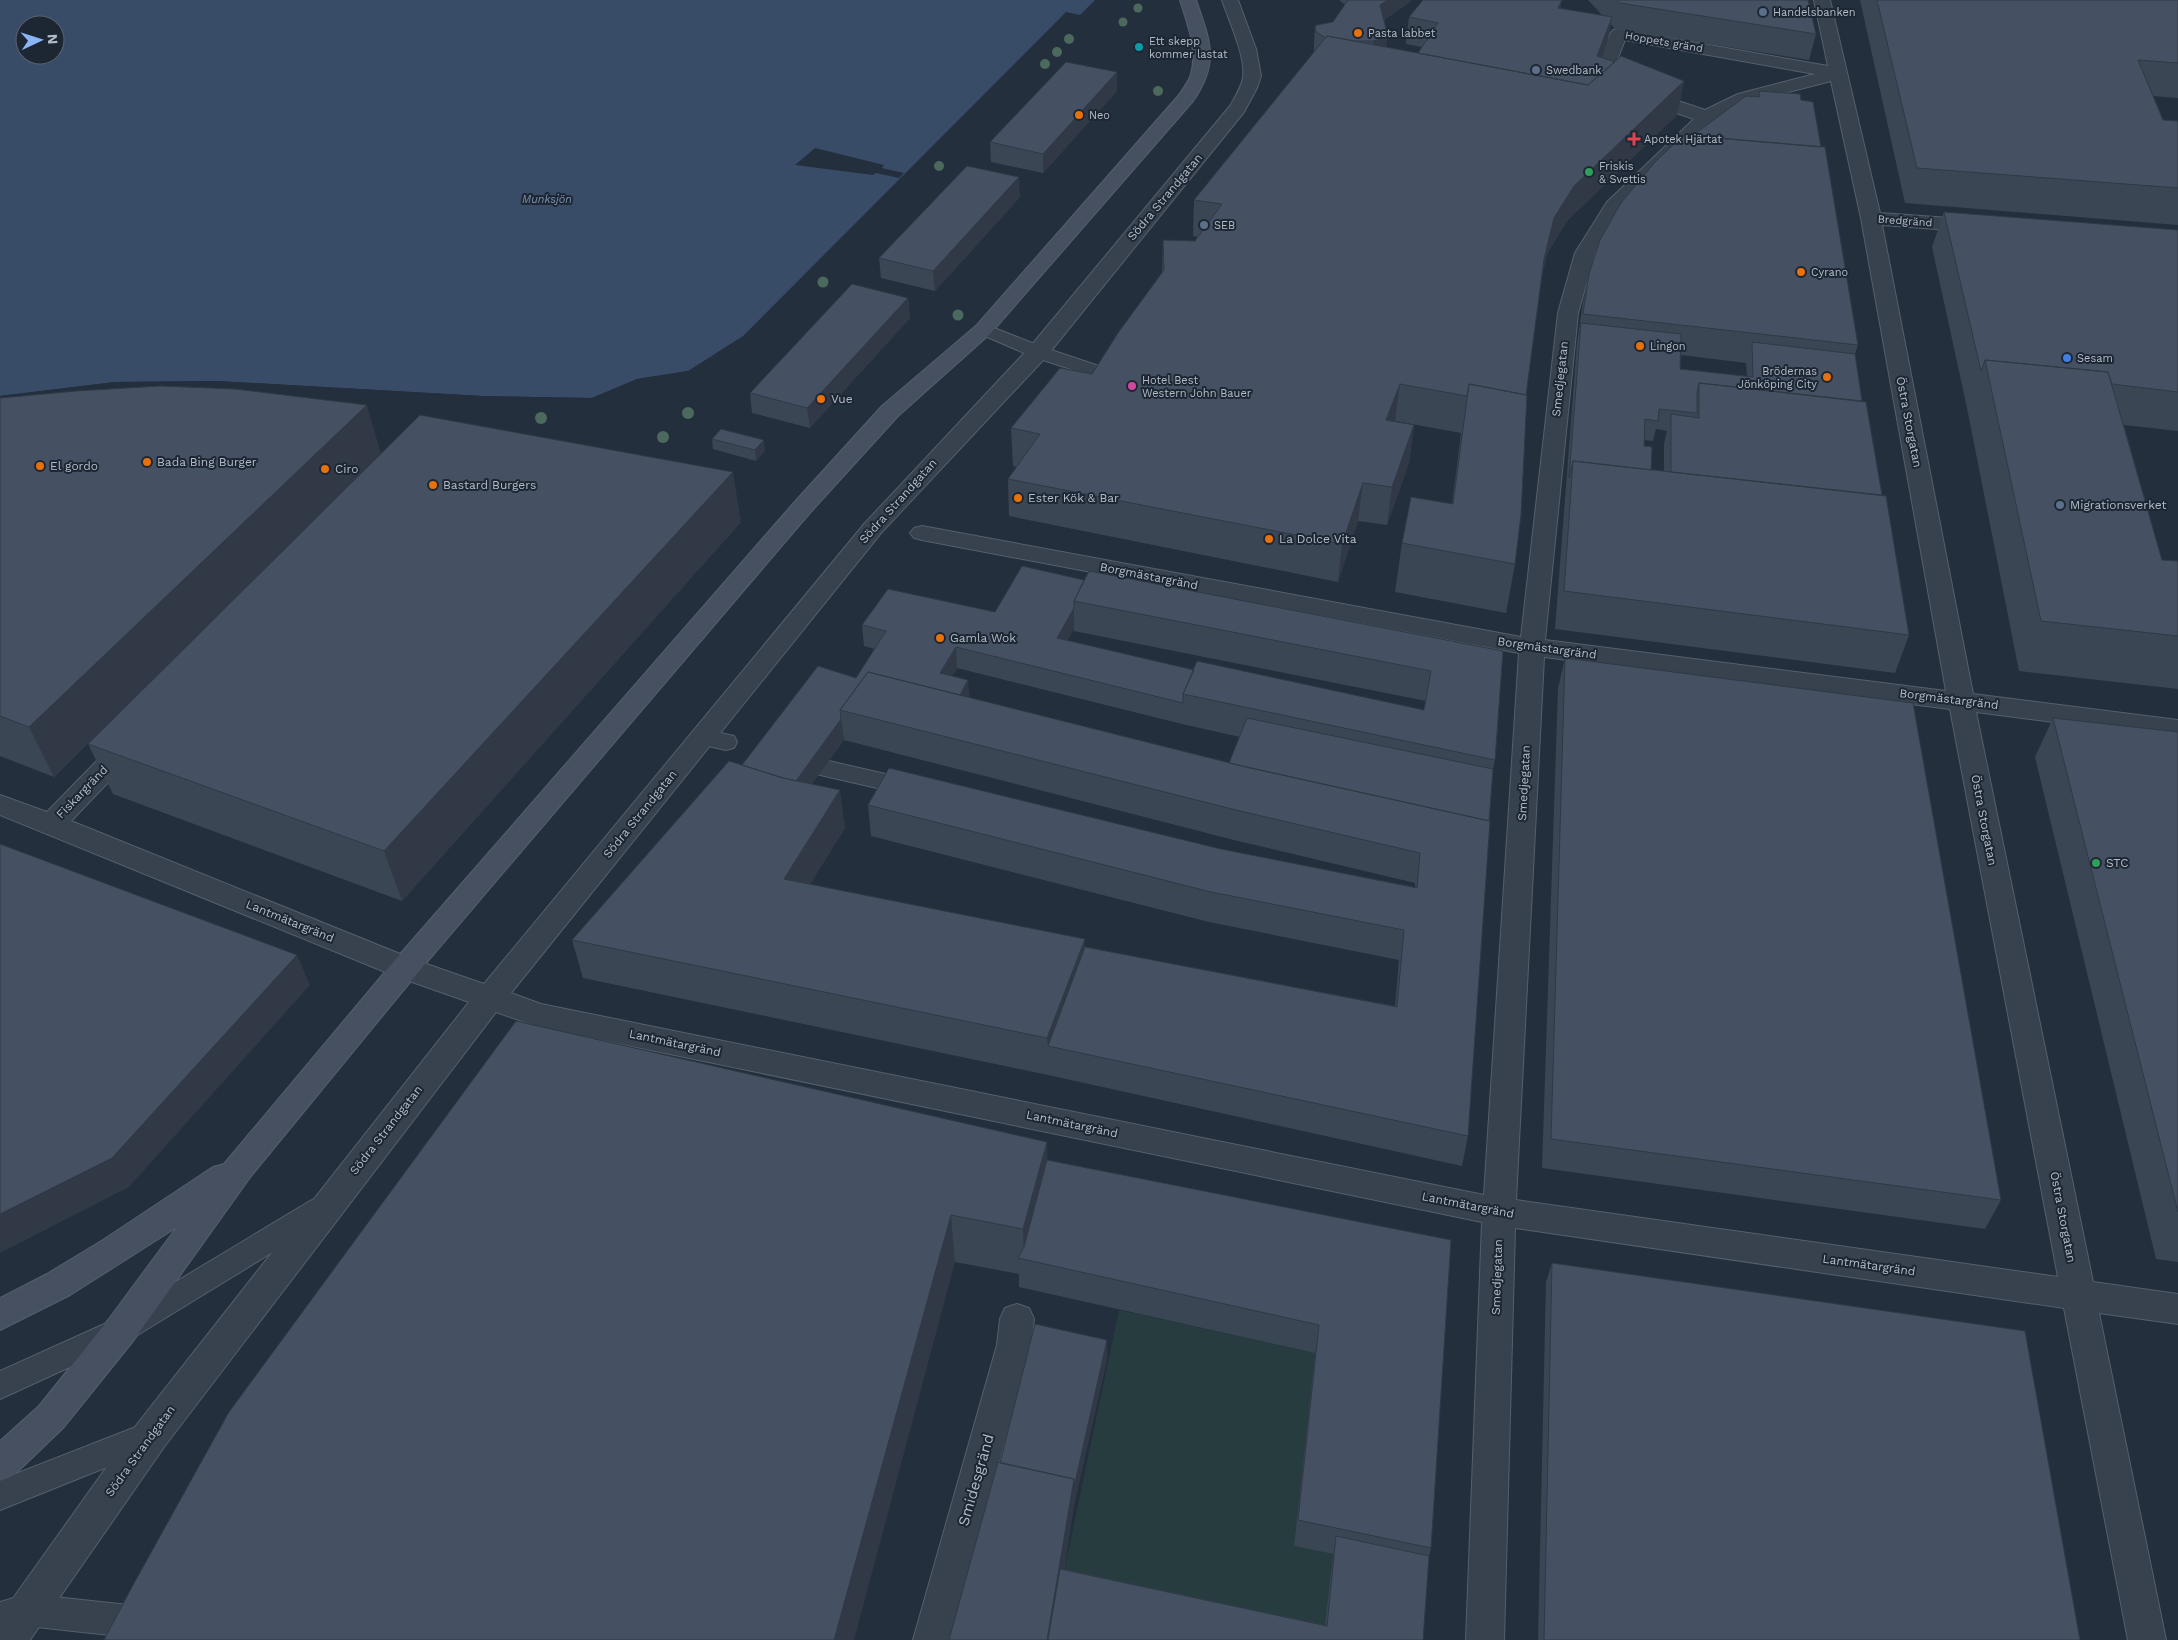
<svg xmlns="http://www.w3.org/2000/svg" width="2178" height="1640" viewBox="0 0 2178 1640" font-family="'Work Sans',sans-serif">
	<style>
		.green { fill: #263c3f }
		.water { fill: #394c67; fill-rule: evenodd }
		.pier { fill: #242f3e }
		.lines { fill: none; stroke-linecap: round; stroke-linejoin: round }
		.lane-casing { stroke: #565f6c; stroke-width: 2 }
		.street-casing { stroke: #565f6c; stroke-width: 2 }
		.secondary-casing { stroke: #565f6c; stroke-width: 2 }
		.lane { fill: #38414e; fill-rule: evenodd }
		.street { fill: #38414e; fill-rule: evenodd }
		.secondary { fill: #465061; fill-rule: evenodd }
		.tree { fill: #4b6a5d }
		.wall { fill: #3b4654; fill-rule: evenodd }
		.shaded-wall { fill: #303945 }
		.building { fill: #455162; stroke: #303945 }
		.service-dot { fill: #5c6f8a; stroke: #1d2633; stroke-width: 2 }
		.food-dot { fill: #e8710a; stroke: #1d2633; stroke-width: 2 }
		.culture-dot { fill: #0f9aa8; stroke: #1d2633; stroke-width: 2 }
		.health-dot { fill: #e0444e; stroke: #1d2633; stroke-width: 2 }
		.leisure-dot { fill: #2e9e5b; stroke: #1d2633; stroke-width: 2 }
		.shop-dot { fill: #3f7fe0; stroke: #1d2633; stroke-width: 2 }
		.hotel-dot { fill: #d1479c; stroke: #1d2633; stroke-width: 2 }
		.labels { text-anchor: middle; dominant-baseline: central; stroke-width: 4; stroke-linejoin: round; paint-order: stroke }
		.far-poi-label { font-size: 11px; fill: #b4bcc9; stroke: #1d2633; text-anchor: start }
		.far-street-label { font-size: 11px; fill: #b4bcc9; stroke: #1d2633 }
		.far-water-label { font-size: 11px; font-style: italic; fill: #7c92b1; stroke: #1d2633 }
		.street-label { font-size: 12px; fill: #b4bcc9; stroke: #1d2633 }
		.poi-label { font-size: 12px; fill: #b4bcc9; stroke: #1d2633; text-anchor: start }
		.near-street-label { font-size: 15px; fill: #b4bcc9; stroke: #1d2633 }
	</style>
	<rect width="100%" height="100%" fill="#242f3e"/>
	<path class="green" d="M1119,1310L1315,1353L1294,1546L1333,1554L1324,1640L1061,1586Z"/>
	<path class="water" d="M0,0H1095L1080,15L1066,12L743,336L688,371L637,379L592,398L482,396L218,381L115,382L0,396ZM25,25H55V55H25Z"/>
	<path class="pier" d="M815,148L884,165L882,168L904,173L899,178L876,173L873,175L795,165Z
		M688,371L683,375L637,382L592,400L482,399L218,384L116,385L0,399V396L115,382L218,381L482,396L592,398L637,379Z"/>
	<g class="lines">
		<defs>
			<path id="lane" d="M984,324L1045,348L1120,373L1122,377L1120,381L1113,383L1031,356L978,333L975,329L978,325Z
				M703,729L734,736L737,742L734,748L726,750L695,743L692,737L695,731Z
				M824,760L912,780L920,782L924,788L920,794L912,796L816,774L812,768L816,762Z
				M320,1197L330,1201L334,1209L330,1217L131,1339L0,1399V1371L111,1321L310,1201Z
				M151,1421L162,1425L166,1435L162,1445L0,1510V1480Z
				M27,1594L147,1607L159,1612L163,1623L159,1634L147,1639L27,1626L0,1634V1602Z"/>
			<path id="street" d="M1222,0H1238L1256,49L1261,76L1257,88L1244,112L1046,357L881,533L511,993L541,1004L1484,1195L1519,653L922,540L914,538L910,533L914,528L922,526L1521,637L1558,313L1575,253L1607,202L1694,119L1594,85L1591,81L1610,34L1613,30L1619,29L1828,66L1814,0H1830L1880,213L1977,220L1984,222L1987,226L1984,230L1977,232L1882,225L1973,694L2178,720V738L1976,712L2093,1282L2178,1294V1324L2099,1313L2166,1640H2128L2064,1308L1515,1228L1504,1640H1466L1482,1222L539,1027L496,1012L164,1447L30,1640H0V1619L14,1597L138,1423L469,1002L395,976L0,815V795L47,812L120,737L129,735L138,737L142,744L138,751L71,821L415,960L484,984L865,523L1030,347L1230,106C1235,97 1241,88 1243,78C1246,56 1229,21 1222,0ZM1625,40L1815,74L1738,94L1705,110L1610,78ZM1831,81L1861,218L1946,691L1545,640L1578,313L1595,253L1622,209L1712,121L1750,102ZM1544,657L1950,709L2058,1277L1516,1200Z
				M1017,1304L1029,1308L1034,1319L1031,1345L951,1640H913L997,1345L1000,1319L1005,1308Z"/>
			<path id="secondary" d="M1180,0H1196C1210,41 1220,62 1193,101L991,333L898,416L808,515L415,976L251,1176L133,1341L63,1428L13,1476L0,1481V1441L39,1406L109,1319L177,1227L70,1295L0,1330V1298L47,1274L103,1240L213,1167L224,1164L395,960L792,505L882,406L977,325L1179,95C1183,88 1189,82 1191,74C1198,49 1187,23 1180,0Z"/>
		</defs>
		<use href="#lane" class="lane-casing"/>
		<use href="#street" class="street-casing"/>
		<use href="#secondary" class="secondary-casing"/>
		<use href="#lane" class="lane"/>
		<use href="#street" class="street"/>
		<use href="#secondary" class="secondary"/>
	</g>
	<g class="tree">
		<circle cx="1138" cy="8" r="4.5"/>
		<circle cx="1123" cy="22" r="4.5"/>
		<circle cx="1069" cy="39" r="5"/>
		<circle cx="1057" cy="52" r="5"/>
		<circle cx="1045" cy="64" r="5"/>
		<circle cx="1158" cy="91" r="5"/>
		<circle cx="939" cy="166" r="5"/>
		<circle cx="823" cy="282" r="5.5"/>
		<circle cx="958" cy="315" r="5.5"/>
		<circle cx="688" cy="413" r="6"/>
		<circle cx="541" cy="418" r="6"/>
		<circle cx="663" cy="437" r="6"/>
	</g>
	<path class="wall" d="M1340,0H1411L1410,2L1384,20L1387,33L1386,47L1418,53L1422,47L1406,44L1409,17L1561,9L1602,15L1588,0H1808L1816,34L1809,60L1615,29L1611,24L1607,43L1601,58L1684,81L1677,115L1567,221L1547,254L1541,280L1526,395L1515,564L1506,613L1395,592L1402,543L1452,504L1461,433L1395,421V422L1414,425L1409,463L1387,525L1358,521L1338,582L1009,516L1008,479L1017,467L1013,466L1011,428L1092,374L1162,274L1163,240L1195,241L1198,237L1193,236L1194,200L1315,51H1314V45L1315,26L1333,22L1345,5L1340,1Z
		M1860,0H2178V98L2153,96L2163,120L2178,121V225L1905,203Z
		M1117,72V91L1043,173L991,162L990,142Z
		M1759,91L1858,345L1855,354L1862,401L1882,495L1909,635L1895,673L1555,629L1577,343L1583,302L1589,274L1692,136L1758,97ZM1681,355L1746,363L1747,376L1680,369ZM1656,429L1667,431L1664,444V471L1651,470L1644,446V440L1653,441Z
		M1020,197L935,291L881,278L879,258Z
		M1944,212L2178,230V431L2124,425L2162,560L2178,561V689L2019,671L1967,408L1932,247Z
		M908,298L910,318L810,428L752,413L750,393Z
		M0,398L381,453L741,522L402,901L113,794L88,744L226,607L54,777L0,756Z
		M712,439L765,451L756,461L713,449Z
		M1084,580L1503,651L1495,760L1493,769L1468,1136L1462,1166L1048,1075L583,978L572,940L742,765L856,678L875,649L864,646L862,625L995,612ZM1074,629V631L1426,701L1424,710L1194,670L1067,641ZM957,668L1182,724L1240,737L1229,763L969,698L952,676ZM844,740L1234,840L1415,883V887L1221,849L868,805L871,836L1209,922L1399,960L1395,1006L1085,947L810,884L845,828L812,784Z
		M1565,658L2001,1200L1985,1229L1542,1168L1558,688Z
		M2053,718L2178,732V1262L2156,1259L2035,757Z
		M1047,1142V1160L1451,1240L1431,1548L1429,1556L1423,1640H949L1000,1463L1107,1340V1359L1074,1505L1064,1569L1325,1625L1333,1554L1294,1546L1315,1353L1019,1287V1274L955,1262L104,1640Z
		M1552,1263L2080,1640H1538L1546,1282Z"/>
	<path class="shaded-wall" d="M1388,0H1411L1410,2L1378,24L1380,5Z
		M1562,0L1558,25V8Z
		M1612,17L1607,43L1592,83L1597,56Z
		M1387,33L1385,52L1371,60L1373,41Z
		M1117,72V91L1043,173V154Z
		M1684,81L1677,115L1567,221L1547,254L1537,295L1544,259L1554,218L1574,186Z
		M1019,177L1020,197L935,291L933,271Z
		M908,298L910,318L810,428L807,408Z
		M1400,384L1395,421L1381,457L1386,420Z
		M367,405L381,454L54,777L29,727Z
		M1414,425L1409,463L1387,525L1392,487Z
		M764,440L765,451L756,461L755,450Z
		M733,472L741,522L402,901L384,851Z
		M1363,483L1358,521L1338,582L1342,544Z
		M1074,608V629L1057,659V638Z
		M956,647L957,668L941,694L940,673Z
		M968,680L970,701L956,703Z
		M841,719L844,740L788,816L785,795Z
		M840,790L845,828L790,917L784,879Z
		M1085,939V977L1048,1046L1047,1038Z
		M297,955L310,985L129,1187L0,1253V1214Z
		M1047,1142L1048,1190L1024,1260L1023,1229Z
		M951,1215L955,1262L854,1640H834Z
		M1107,1340V1359L1074,1505V1487Z
		M1074,1479V1505L1052,1640H1047Z"/>
	<path class="building" d="M1348,0H1388L1380,5L1387,33L1384,38L1373,41H1355L1327,36L1326,38L1316,32L1315,26L1317,25L1333,22Z
		M1423,0H1562L1558,8L1612,17L1597,56L1615,62L1588,85L1418,53L1438,23L1409,17Z
		M1617,0H1808L1816,34L1620,3Z
		M1877,0H2178V63L2138,60L2163,120L2178,121V188L1917,168Z
		M1327,36L1588,85L1621,56L1684,81L1574,186L1554,218L1544,259L1526,395L1469,384L1467,396L1400,384L1386,420L1414,425L1392,487L1363,483L1342,544L1008,479L1040,434L1011,428L1060,368L1092,374L1118,333L1164,270L1163,240L1195,241L1222,204L1194,200Z
		M1066,62L1117,72L1043,154L990,142Z
		M1759,91L1800,94L1801,100L1813,102L1821,147L1692,136L1746,96L1760,97Z
		M1684,135L1825,147L1858,345L1583,314L1589,274L1600,240L1621,203L1656,161Z
		M967,166L1019,177L933,271L879,258Z
		M1944,212L2178,230V392L2112,384L2108,372L1985,360L1981,371Z
		M852,284L908,298L807,408L750,393Z
		M1581,323L1681,334L1680,369L1753,377L1752,342L1855,354L1862,401L1699,383L1697,392V413L1659,409L1658,421L1645,419L1644,446L1652,447L1651,470L1573,461L1569,478Z
		M1985,360L2108,372L2162,560L2178,561V636L2041,621Z
		M1699,383L1866,402L1882,495L1671,472V414L1699,418Z
		M1469,384L1527,395L1521,515L1515,564L1402,543L1411,497L1453,504Z
		M160,386L235,389L367,405L29,727L0,716V398L76,391Z
		M420,415L733,472L384,851L88,744Z
		M721,429L764,440L755,450L712,439Z
		M1573,461L1886,496L1909,635L1564,591Z
		M1022,566L1084,580L1074,601V608L1057,638L1194,670L1183,694V703L956,647L940,673L968,680L960,695L868,672L840,710L841,719L796,781L783,778L742,765L818,666L856,678L886,631L862,625L888,589L995,612Z
		M1089,571L1503,651L1495,760L1183,694L1197,661L1424,710L1431,671L1074,601Z
		M1565,658L1913,703L2001,1200L1551,1139Z
		M868,672L1250,768L1490,821L1468,1136L1048,1046L1085,947L1397,1007L1404,930L1211,892L868,805L889,768L1221,849L1417,888L1420,853L1236,810L840,710Z
		M1247,718L1493,769L1489,821L1229,763Z
		M2053,718L2178,732V1212Z
		M729,761L783,778L840,790L784,879L1085,939L1047,1038L572,940Z
		M0,844L297,955L112,1158L0,1214Z
		M516,1021L1047,1142L1023,1229L951,1215L834,1640H104L133,1585L229,1412Z
		M1047,1160L1451,1240L1431,1548L1298,1520L1319,1325L1018,1258L1024,1247Z
		M1552,1263L2025,1331L2080,1640H1544Z
		M1035,1324L1107,1340L1074,1487V1479L1000,1463Z
		M998,1462L1074,1479L1047,1640H949Z
		M1336,1536L1429,1556L1423,1640H1048L1060,1569L1327,1626Z"/>
	<g class="service-dot">
		<circle cx="1763" cy="12" r="5"/>
		<circle cx="1536" cy="70" r="5"/>
		<circle cx="1204" cy="225" r="5"/>
		<circle cx="2060" cy="505" r="5"/>
	</g>
	<g class="food-dot">
		<circle cx="1358" cy="33" r="5"/>
		<circle cx="1079" cy="115" r="5"/>
		<circle cx="1801" cy="272" r="5"/>
		<circle cx="1640" cy="346" r="5"/>
		<circle cx="1827" cy="377" r="5"/>
		<circle cx="821" cy="399" r="5"/>
		<circle cx="147" cy="462" r="5"/>
		<circle cx="40" cy="466" r="5"/>
		<circle cx="325" cy="469" r="5"/>
		<circle cx="433" cy="485" r="5"/>
		<circle cx="1018" cy="498" r="5"/>
		<circle cx="1269" cy="539" r="5"/>
		<circle cx="940" cy="638" r="5"/>
	</g>
	<circle class="culture-dot" cx="1139" cy="47" r="5"/>
	<path class="health-dot" d="M1631.5 131.5h5v5h5v5h-5v5h-5v-5h-5v-5h5z"/>
	<g class="leisure-dot">
		<circle cx="1589" cy="172" r="5"/>
		<circle cx="2096" cy="863" r="5"/>
	</g>
	<circle class="shop-dot" cx="2067" cy="358" r="5"/>
	<circle class="hotel-dot" cx="1132" cy="386" r="5"/>
	<g class="labels">
		<g class="far-poi-label">
			<text x="1773" y="12">Handelsbanken</text>
			<text x="1368" y="33">Pasta labbet</text>
			<text x="1149" y="41">Ett skepp<tspan x="1149" dy="13">kommer lastat</tspan></text>
			<text x="1546" y="70">Swedbank</text>
			<text x="1089" y="115">Neo</text>
			<text x="1644" y="139">Apotek Hjärtat</text>
			<text x="1599" y="166">Friskis<tspan x="1599" dy="13">&amp; Svettis</tspan></text>
			<text x="1214" y="225">SEB</text>
			<text x="1811" y="272">Cyrano</text>
			<text x="1650" y="346">Lingon</text>
			<text x="2077" y="358">Sesam</text>
			<text x="1817" y="371" text-anchor="end">Brödernas<tspan x="1817" dy="13">Jönköping City</tspan></text>
			<text x="1142" y="380">Hotel Best<tspan x="1142" dy="13">Western John Bauer</tspan></text>
		</g>
		<g class="far-street-label">
			<text transform="translate(1664 42) rotate(10)">Hoppets gränd</text>
			<text transform="translate(1905 221) rotate(4)">Bredgränd</text>
		</g>
		<g class="far-water-label">
			<text x="547" y="199">Munksjön</text>
		</g>
		<g class="street-label">
			<text transform="translate(1165 197) rotate(-50)">Södra Strandgatan</text>
			<text transform="translate(1560 379) rotate(-84)">Smedjegatan</text>
			<text transform="translate(1909 422) rotate(79)">Östra Storgatan</text>
			<text transform="translate(898 501) rotate(-48)">Södra Strandgatan</text>
			<text transform="translate(1149 576) rotate(11)">Borgmästargränd</text>
			<text transform="translate(1547 648) rotate(8)">Borgmästargränd</text>
			<text transform="translate(1949 699) rotate(7)">Borgmästargränd</text>
			<text transform="translate(1524 783) rotate(-87)">Smedjegatan</text>
			<text transform="translate(82 792) rotate(-46)">Fiskargränd</text>
			<text transform="translate(640 814) rotate(-51)">Södra Strandgatan</text>
			<text transform="translate(1984 820) rotate(79)">Östra Storgatan</text>
			<text transform="translate(290 921) rotate(22)">Lantmätargränd</text>
			<text transform="translate(675 1043) rotate(12)">Lantmätargränd</text>
			<text transform="translate(1072 1124) rotate(12)">Lantmätargränd</text>
			<text transform="translate(386 1130) rotate(-52)">Södra Strandgatan</text>
			<text transform="translate(1468 1205) rotate(11)">Lantmätargränd</text>
			<text transform="translate(2063 1217) rotate(79)">Östra Storgatan</text>
			<text transform="translate(1869 1265) rotate(8)">Lantmätargränd</text>
			<text transform="translate(1497 1277) rotate(-88)">Smedjegatan</text>
			<text transform="translate(140 1451) rotate(-54)">Södra Strandgatan</text>
		</g>
		<g class="poi-label">
			<text x="831" y="399">Vue</text>
			<text x="157" y="462">Bada Bing Burger</text>
			<text x="50" y="466">El gordo</text>
			<text x="335" y="469">Ciro</text>
			<text x="443" y="485">Bastard Burgers</text>
			<text x="1028" y="498">Ester Kök &amp; Bar</text>
			<text x="2070" y="505">Migrationsverket</text>
			<text x="1279" y="539">La Dolce Vita</text>
			<text x="950" y="638">Gamla Wok</text>
			<text x="2106" y="863">STC</text>
		</g>
		<g class="near-street-label">
			<text transform="translate(976 1480) rotate(-74)">Smidesgränd</text>
		</g>
	</g>
	<g transform="translate(40 40) rotate(86)"><circle r="24" fill="#1d2633" stroke="#59626f"/>
	<path d="M0-4L9 19L0 12L-9 19Z" fill="#8ab4f8"/>
	<text y="-8" font-size="14" font-weight="bold" text-anchor="middle" fill="#b4bcc9">N</text>
	</g>
</svg>
